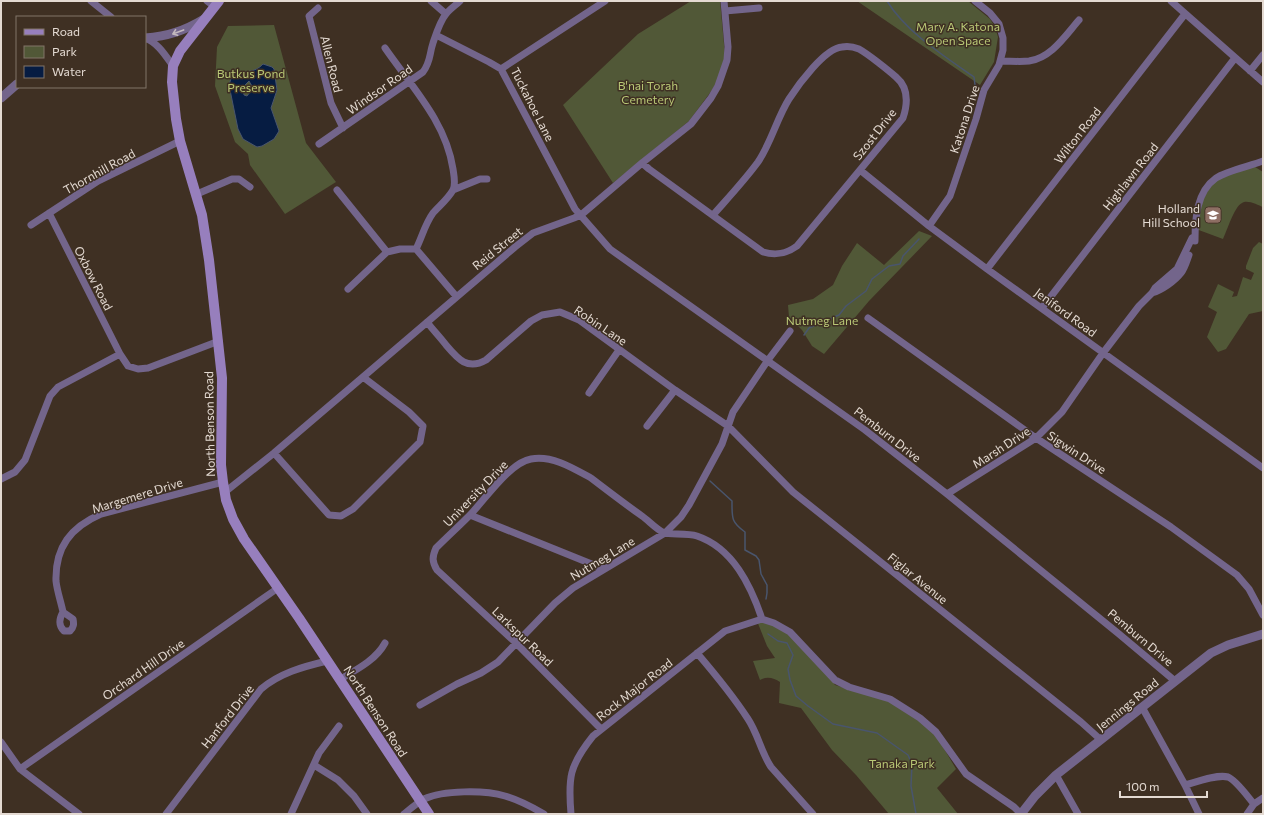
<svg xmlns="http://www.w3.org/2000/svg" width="1264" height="815" viewBox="0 0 1264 815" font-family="Commissioner,sans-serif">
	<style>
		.green { fill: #515837 }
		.water { fill: #061c42; stroke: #49556d; fill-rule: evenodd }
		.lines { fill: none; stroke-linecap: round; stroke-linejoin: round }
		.stream { stroke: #49556d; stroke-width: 1.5 }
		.minor { stroke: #73658b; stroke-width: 7 }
		.tertiary { stroke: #73658b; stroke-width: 9 }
		.secondary { stroke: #977fbd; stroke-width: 10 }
		.oneway { stroke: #c2b7bd }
		.labels { text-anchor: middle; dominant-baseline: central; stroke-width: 3; stroke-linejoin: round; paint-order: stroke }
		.park-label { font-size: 12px; fill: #b9c876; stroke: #3f3023 }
		.street-label { font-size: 12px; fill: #e4dad2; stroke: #3f3023 }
		.poi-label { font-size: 12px; fill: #e4dad2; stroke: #3f3023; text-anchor: end }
	</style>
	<rect width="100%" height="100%" fill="#3f3023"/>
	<path class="green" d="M691,1H720L725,55L721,75L712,90L689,121L613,183L563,105L638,34Z
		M857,1H968L990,19L995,27L998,37L994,62L980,85Z
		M274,25L306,143L336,182L285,214L250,165L248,154L235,142L215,86L217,47L228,26Z
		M1252,165L1263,172V207C1258,205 1247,199 1242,203C1234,207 1227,231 1223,239L1196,229L1198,209L1215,178Z
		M919,231L932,236L869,301L824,354L812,346L802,330L789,317L788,305L813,299L833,285L842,266L857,243L884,265Z
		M1259,242L1263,244V311L1249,314L1226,349L1218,352L1207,337L1217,312L1208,307L1218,284L1234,292L1232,297L1237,296L1243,277L1251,280L1254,273L1246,269V266L1253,248Z
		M764,620L787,633L829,676L835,685L891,702L918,720L936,735L956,769L937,788L958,814H889L856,775L832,750L801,708L779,703L780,682C774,678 767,676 760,680L753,661L775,658L767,646L757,621Z"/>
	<path class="water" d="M263,64L272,67L274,69L277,90L271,108L279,131L274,139L262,146L257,147L243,139L238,129L229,85L233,72C244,72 255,73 263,64ZM249,81L253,88L247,96L244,95L243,87Z"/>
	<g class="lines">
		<path class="stream" d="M887,1C906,32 944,56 974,77L975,85
			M804,335L809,328L839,315L846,306L866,291L872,279L889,266L900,264L903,256L919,239
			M710,481L732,501C732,518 731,522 745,532V550L756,556L759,560L761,574L767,585V593L766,599
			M768,634L778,641L787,643L793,655L788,669L790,680L796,696L808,706L833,724L877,733L908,755L912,764L911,786L916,814"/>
		<path class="minor" d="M91,1L111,17
			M207,1L215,7
			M431,1L446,14
			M1171,1L1263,82
			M318,8L309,16L331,103L343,128
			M725,11L759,8
			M436,35L489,62L501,69L575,209L610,249L865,430L947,494L1119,634L1175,681
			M145,38C158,43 165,55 173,66
			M385,48C412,87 446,122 453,169C454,176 456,184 453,190C448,199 439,206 433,213C425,224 422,237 416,249
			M1001,61C1010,61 1020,62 1029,61C1051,58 1065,36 1079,20
			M501,69L605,1
			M1250,71L1263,55
			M319,144L423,72C431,61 429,55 433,43C436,34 440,21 446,14C450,9 456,5 460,1
			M642,163L649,169L763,252C776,256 786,254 797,246L903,118C908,103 909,88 896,77C888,70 868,54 859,49C854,47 847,46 842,47C825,48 798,85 789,99C777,118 771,143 758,162C744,181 728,198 713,215
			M860,170L929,226L987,269L1263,468
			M337,190L387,252L400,249H416
			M453,190L480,179H487
			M197,194L232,179H239L250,187
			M49,213L120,354
			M31,225L98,181L180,141
			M929,226L950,196L976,119L984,90L999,65L1003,50V38L999,24L990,13L975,1
			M1195,241C1195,220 1196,192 1216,178C1226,171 1250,166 1263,161
			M416,249L456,296
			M987,269L1185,14
			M348,289L387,252
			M1152,293C1162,290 1175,281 1181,273C1185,268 1187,260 1189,255
			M1042,308L1235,58
			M868,318L1036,438L1171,527L1237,575L1249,589L1263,615
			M427,322C433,330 440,337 446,345C457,358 467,371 486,360L531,321L542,315L560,312L579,320L675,390L728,426L793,492L1081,722L1101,740
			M589,393L619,350
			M647,426L675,390
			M274,453L329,515L341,516L353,509L420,442L423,426L409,412L363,377
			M1,479L15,472L25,460L50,396L58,387L120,354L128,366L138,369L148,368L219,341
			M225,492L274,453L515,247L533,233L574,218L581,215L642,163L691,124L711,98L718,86L727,60L728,47L724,1
			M947,494L1036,438L1062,412L1103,353L1139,306L1152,293L1155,288L1177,269L1192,238L1194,237
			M470,515L604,569
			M63,612C59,619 58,625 64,631H70C74,627 74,624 73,619L63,612C61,602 57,591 56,581C55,547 71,527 101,514L223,482
			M697,653C715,674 733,696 748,719C758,734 761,752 771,767L813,814
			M339,680C356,670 376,660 385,643
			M420,705L457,684L481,673L498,662L555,603L573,588L665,533L681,517L689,505L722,444L733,412L768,360L790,331
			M1142,707L1185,785L1199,814
			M601,729L516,643L437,570C432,562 432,557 436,548C447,537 458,527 469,516C485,500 509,463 531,459C552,455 573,468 591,478C608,491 625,504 642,516C649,521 656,529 664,533C670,535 687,533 697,536C733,548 751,586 762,619L774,623L790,632L835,680L849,687L890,699L920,718L936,732L966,774L1014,807L1021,814
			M1,742L20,769L79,814
			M314,765L338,780L354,796L367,814
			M20,769L278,588
			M1056,775L1078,814
			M1185,785C1196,782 1217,774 1228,777C1236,780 1248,797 1254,804
			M166,814L261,689C280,673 302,667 327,661
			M291,814L319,753L339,726
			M404,814C410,809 417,803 424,799C443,790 485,790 505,796C519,800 532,807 544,814
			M571,814C568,778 569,766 593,736L725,631L762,619
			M1247,814L1254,804L1263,798"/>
		<path class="tertiary" d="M145,38C168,36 184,31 204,19
			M1,98L17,84
			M1021,814L1035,796L1056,775L1211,653L1228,645L1263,634"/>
		<path class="secondary" d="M219,1L180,51L173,66L172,82L176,119L180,141L202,215L209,260L222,378L221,465L223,482L226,500L233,519L244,539L299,618L429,814"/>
	</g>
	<defs><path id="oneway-shaft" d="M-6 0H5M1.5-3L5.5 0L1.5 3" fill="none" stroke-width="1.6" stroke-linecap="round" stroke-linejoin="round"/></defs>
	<use class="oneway" href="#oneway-shaft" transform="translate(178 32) rotate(160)"/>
	<defs>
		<symbol id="school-square" viewBox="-11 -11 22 22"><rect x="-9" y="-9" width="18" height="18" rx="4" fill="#8d6e63" stroke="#3f3023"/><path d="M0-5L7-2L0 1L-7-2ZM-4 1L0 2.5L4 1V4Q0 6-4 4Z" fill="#fff"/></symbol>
	</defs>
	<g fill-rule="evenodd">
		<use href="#school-square" x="1203" y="205" width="20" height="20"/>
	</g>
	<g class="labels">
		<g class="park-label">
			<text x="958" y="26">Mary A. Katona<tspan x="958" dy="14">Open Space</tspan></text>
			<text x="251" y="73">Butkus Pond<tspan x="251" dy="14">Preserve</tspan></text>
			<text x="648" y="85">B'nai Torah<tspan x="648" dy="14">Cemetery</tspan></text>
			<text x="822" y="320">Nutmeg Lane</text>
			<text x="902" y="763">Tanaka Park</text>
		</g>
		<g class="street-label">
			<text transform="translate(332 64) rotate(76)">Allen Road</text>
			<text transform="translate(379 89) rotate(-35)">Windsor Road</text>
			<text transform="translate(533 104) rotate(63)">Tuckahoe Lane</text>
			<text transform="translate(964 119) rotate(-72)">Katona Drive</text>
			<text transform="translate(874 134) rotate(-52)">Szost Drive</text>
			<text transform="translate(1077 135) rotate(-52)">Wilton Road</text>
			<text transform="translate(99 171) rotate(-29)">Thornhill Road</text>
			<text transform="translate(1130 176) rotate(-52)">Highlawn Road</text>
			<text transform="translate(497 248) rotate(-39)">Reid Street</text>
			<text transform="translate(94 278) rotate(63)">Oxbow Road</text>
			<text transform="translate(1066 312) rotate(36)">Jeniford Road</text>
			<text transform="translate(601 325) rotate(34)">Robin Lane</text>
			<text transform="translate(209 424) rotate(-91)">North Benson Road</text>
			<text transform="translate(888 434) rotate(38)">Pemburn Drive</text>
			<text transform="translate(1001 447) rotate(-33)">Marsh Drive</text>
			<text transform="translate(1077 452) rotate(33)">Sigwin Drive</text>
			<text transform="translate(475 493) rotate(-46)">University Drive</text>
			<text transform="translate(137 495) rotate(-17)">Margemere Drive</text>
			<text transform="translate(602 558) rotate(-31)">Nutmeg Lane</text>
			<text transform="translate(918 578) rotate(39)">Figlar Avenue</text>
			<text transform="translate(523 636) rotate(44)">Larkspur Road</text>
			<text transform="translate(1141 637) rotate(40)">Pemburn Drive</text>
			<text transform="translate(143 669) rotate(-35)">Orchard Hill Drive</text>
			<text transform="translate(634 689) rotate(-38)">Rock Major Road</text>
			<text transform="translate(1127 704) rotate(-39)">Jennings Road</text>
			<text transform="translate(376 711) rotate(57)">North Benson Road</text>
			<text transform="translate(227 716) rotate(-52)">Hanford Drive</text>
		</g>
		<g class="poi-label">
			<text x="1200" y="208">Holland<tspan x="1200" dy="14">Hill School</tspan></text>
		</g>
	</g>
	<rect width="1264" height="815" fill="none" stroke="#e4dad2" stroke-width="4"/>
	<rect x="16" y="16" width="130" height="72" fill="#3f3023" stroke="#817469"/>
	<rect x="24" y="29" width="20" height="6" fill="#977fbd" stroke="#817469"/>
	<text x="52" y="36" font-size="12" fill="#e4dad2">Road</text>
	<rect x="24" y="46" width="20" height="12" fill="#515837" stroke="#817469"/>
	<text x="52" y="56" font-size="12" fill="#e4dad2">Park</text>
	<rect x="24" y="66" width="20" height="12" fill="#061c42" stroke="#817469"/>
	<text x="52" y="76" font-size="12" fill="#e4dad2">Water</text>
	<path d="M1120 791v6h87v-6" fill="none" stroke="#e4dad2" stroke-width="2"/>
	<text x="1126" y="791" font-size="12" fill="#e4dad2" stroke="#3f3023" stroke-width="3" paint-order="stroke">100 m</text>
</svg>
